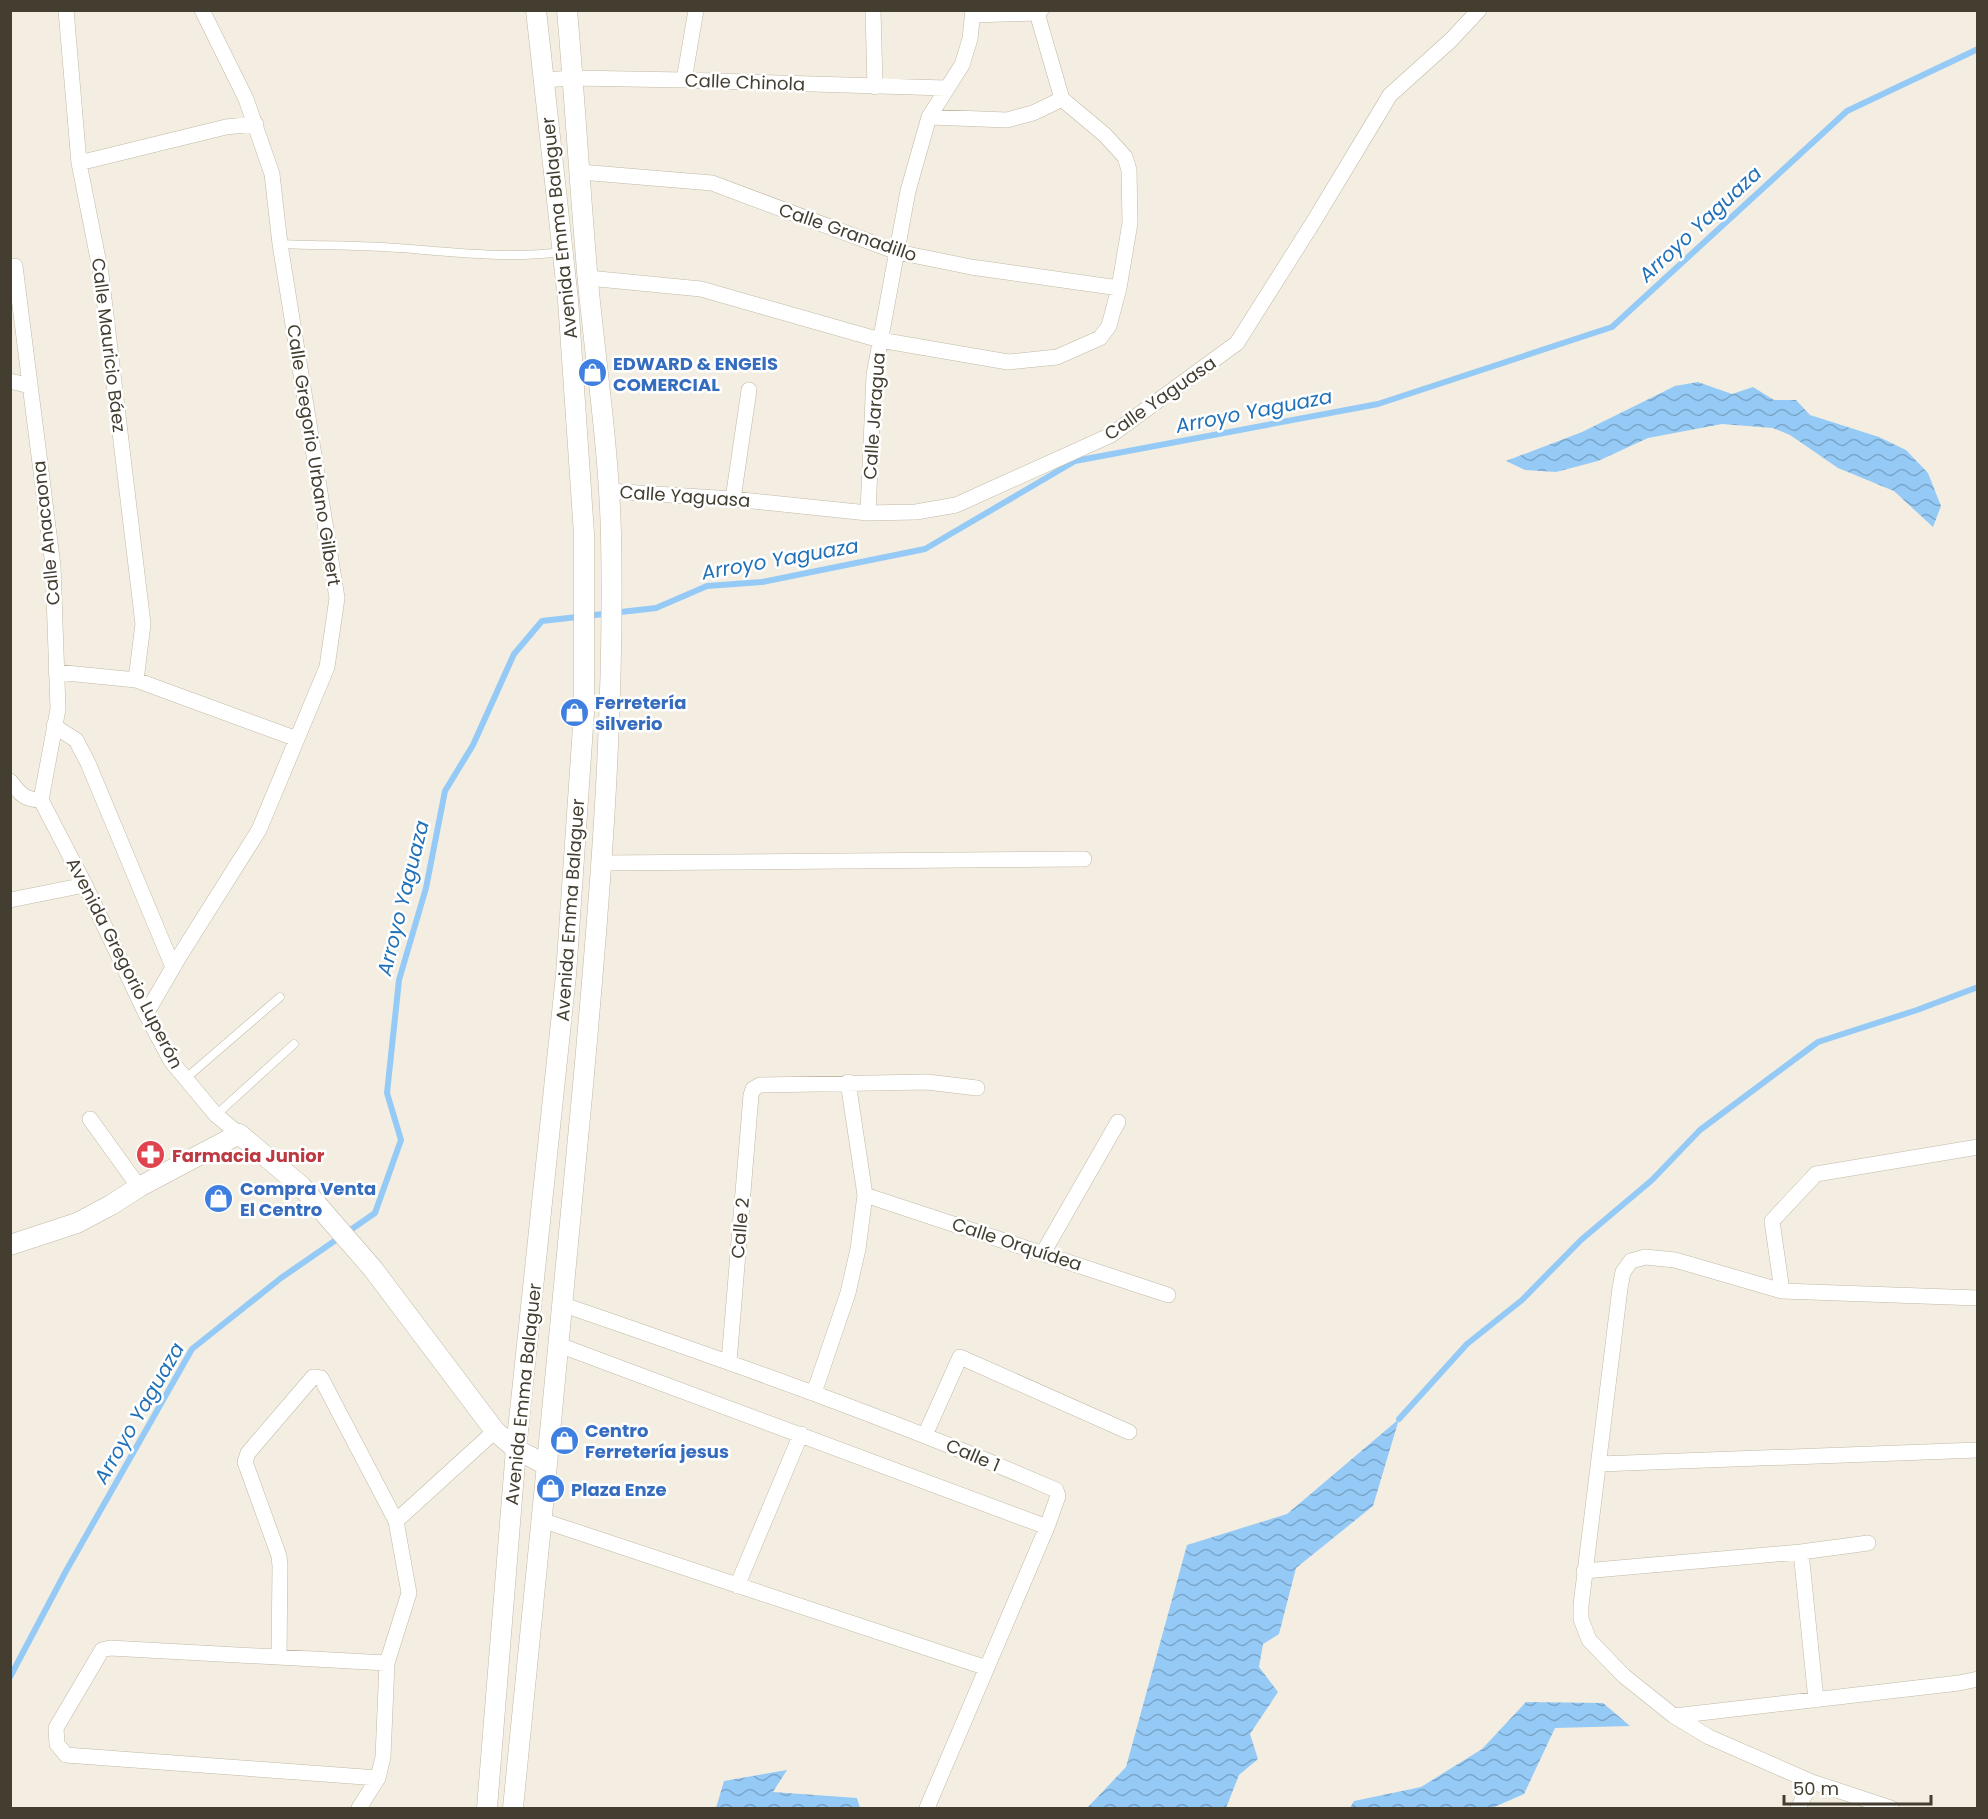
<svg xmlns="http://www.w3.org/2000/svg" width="1988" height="1819" viewBox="0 0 1988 1819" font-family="Poppins,sans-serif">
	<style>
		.water { fill: url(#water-waves) }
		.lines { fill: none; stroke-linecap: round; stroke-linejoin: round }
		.stream { stroke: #95caf7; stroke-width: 6 }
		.service-casing { stroke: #c1b9a5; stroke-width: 9 }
		.minor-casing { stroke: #c1b9a5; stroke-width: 16 }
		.tertiary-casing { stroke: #c1b9a5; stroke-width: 21 }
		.service { stroke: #fff; stroke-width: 8 }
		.minor { stroke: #fff; stroke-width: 15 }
		.tertiary { stroke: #fff; stroke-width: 20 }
		.labels { text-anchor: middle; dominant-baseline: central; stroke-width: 5; stroke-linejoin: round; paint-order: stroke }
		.street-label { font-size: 18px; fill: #443e31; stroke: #fff }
		.shop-label { font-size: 18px; font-weight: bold; fill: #366cbe; stroke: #fff; text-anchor: start }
		.health-label { font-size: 18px; font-weight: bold; fill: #be3a42; stroke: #fff; text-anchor: start }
		.water-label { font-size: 20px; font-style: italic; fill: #2171b9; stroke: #fff }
	</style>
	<defs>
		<pattern id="water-waves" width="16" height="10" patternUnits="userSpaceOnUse" patternTransform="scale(1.5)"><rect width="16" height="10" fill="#95caf7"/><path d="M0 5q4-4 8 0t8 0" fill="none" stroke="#7ba5c9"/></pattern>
	</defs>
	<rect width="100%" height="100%" fill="#f3eee1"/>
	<path class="water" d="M1698,382L1732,394L1753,387L1774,400H1796L1810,415L1879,437L1906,450L1928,473L1941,506L1933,527L1894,491L1838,468L1790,435L1773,428L1722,424L1648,438L1598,461L1556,472L1525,470L1506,461L1582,432L1675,386Z
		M1399,1419L1373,1506L1296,1568L1279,1634L1263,1644L1259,1667L1278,1692L1250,1734L1258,1759L1239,1775L1226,1808H1087L1126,1767L1187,1545L1287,1514Z
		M1526,1702L1603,1703L1630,1726L1555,1728L1524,1794L1492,1808H1350L1354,1801L1421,1787L1482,1749Z
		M787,1770L773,1792L857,1798L860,1808H716L724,1781Z"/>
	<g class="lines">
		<path class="stream" d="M1399,1419L1467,1344L1522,1300L1581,1240L1652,1180L1700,1130L1818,1042L1917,1010L1978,987
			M10,1677L66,1571L192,1349L281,1278L375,1213L401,1140L387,1093L399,980L426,888L445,791L473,745L514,654L542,621L656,608L707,586L762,582L925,549L1075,461L1378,404L1612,327L1847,111L1978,49"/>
		<defs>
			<path id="service" d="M280,244C327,246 375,245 422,250C469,254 515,258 563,252
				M185,1079L280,997
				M216,1115L294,1044"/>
			<path id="minor" d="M66,10L79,163L101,274L143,624L136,680
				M873,10L875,87
				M973,15L1037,13L1041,10
				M544,80L573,78L684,80L946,88
				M684,80L696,10
				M929,117L1007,120L1033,113L1062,99
				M79,163L226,127L256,124
				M580,172L712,183L897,252L971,267L1119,288
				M15,266L53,566L58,709L41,800
				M588,278L701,289L880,340L1008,362L1057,357L1100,338L1109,326L1119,288L1130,223L1129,170L1125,157L1105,135L1062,99L1037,13
				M10,381L30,386
				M608,491L733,499L868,513L916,512L956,505L1111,435L1237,343L1314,221L1390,95L1451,40L1479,10
				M733,499L749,390
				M868,513L874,375L908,191L929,117L962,65L970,39L973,10
				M56,672L136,680L297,739
				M54,726L76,740L88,763L173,967
				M10,781C20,794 25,800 41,800
				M41,800L85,885L146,1014L171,1061L216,1115L239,1134
				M603,863L1084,859
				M10,900L85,885
				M146,1014L179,957L259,830L327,667L337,598L280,244L272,174L246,99L202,10
				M90,1119L139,1187
				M865,1195L1168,1295
				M1043,1253L1118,1122
				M1782,1291L1772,1221L1816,1174L1978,1147
				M564,1305C730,1362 895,1420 1056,1490L1058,1496L1047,1527L927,1808
				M559,1345L1047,1527
				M729,1362L751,1095L753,1089L760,1085L927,1082L977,1088
				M814,1393L848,1293L858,1249L865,1195L848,1082
				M925,1435L960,1357L1129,1432
				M1599,1464L1978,1450
				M541,1520L987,1668
				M1801,1552L1816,1700
				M1584,1571L1801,1552L1868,1543
				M737,1586L801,1434
				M279,1656L280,1566L279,1556L245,1462L248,1453L313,1377L321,1378L396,1521
				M1674,1716L1959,1683L1978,1679
				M378,1778L66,1755L57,1744L56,1728L102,1650L110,1648L387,1663
				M359,1808L378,1778L383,1757L387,1663L409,1593L396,1521L495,1431
				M1798,1808L1812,1782
				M1891,1808L1812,1782L1709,1737L1674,1716L1624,1676L1589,1640L1581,1619V1605L1620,1288L1623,1272L1631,1261L1645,1257L1675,1260L1782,1291L1978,1298"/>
			<path id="tertiary" d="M10,1245L77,1223L111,1205L139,1187L239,1134L301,1186L373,1269L495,1431L516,1449L546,1465
				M487,1808L516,1449L566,975L584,712V534L568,300L536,10
				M513,1808C536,1571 561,1333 582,1096C599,909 615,722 611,535C609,450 596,366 588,282C580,191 575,101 567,10"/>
		</defs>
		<use href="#service" class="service-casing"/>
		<use href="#minor" class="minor-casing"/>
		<use href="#tertiary" class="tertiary-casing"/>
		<use href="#service" class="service"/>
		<use href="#minor" class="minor"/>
		<use href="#tertiary" class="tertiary"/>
	</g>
	<defs>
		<symbol id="shop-disc" viewBox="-11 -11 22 22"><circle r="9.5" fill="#3f7fe0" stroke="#fff"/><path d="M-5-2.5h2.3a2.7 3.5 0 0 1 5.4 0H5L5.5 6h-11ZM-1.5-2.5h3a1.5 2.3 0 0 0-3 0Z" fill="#fff"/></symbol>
		<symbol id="pharmacy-disc" viewBox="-11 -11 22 22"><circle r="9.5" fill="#e0444e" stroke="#fff"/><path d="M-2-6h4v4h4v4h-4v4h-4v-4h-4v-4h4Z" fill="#fff"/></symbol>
	</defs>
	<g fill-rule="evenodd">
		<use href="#shop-disc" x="576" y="356" width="33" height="33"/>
		<use href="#shop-disc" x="558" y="696" width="33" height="33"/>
		<use href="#pharmacy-disc" x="134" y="1138" width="33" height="33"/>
		<use href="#shop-disc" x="202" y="1182" width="33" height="33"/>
		<use href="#shop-disc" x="548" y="1424" width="33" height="33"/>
		<use href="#shop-disc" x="534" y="1472" width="33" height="33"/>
	</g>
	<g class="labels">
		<g class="street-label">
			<text transform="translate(745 82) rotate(2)">Calle Chinola</text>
			<text transform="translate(559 228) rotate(-96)">Avenida Emma Balaguer</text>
			<text transform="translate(848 232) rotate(19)">Calle Granadillo</text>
			<text transform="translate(109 345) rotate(83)">Calle Mauricio Báez</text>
			<text transform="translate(1160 398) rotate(-35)">Calle Yaguasa</text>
			<text transform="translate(874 416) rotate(-86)">Calle Jaragua</text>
			<text transform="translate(314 455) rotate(81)">Calle Gregorio Urbano Gilbert</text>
			<text transform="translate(685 496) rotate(4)">Calle Yaguasa</text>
			<text transform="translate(46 533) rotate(-96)">Calle Anacaona</text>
			<text transform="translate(570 910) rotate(-86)">Avenida Emma Balaguer</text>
			<text transform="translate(125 963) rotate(63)">Avenida Gregorio Luperón</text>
			<text transform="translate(740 1228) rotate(-85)">Calle 2</text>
			<text transform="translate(1017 1244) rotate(18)">Calle Orquídea</text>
			<text transform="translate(523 1394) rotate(-84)">Avenida Emma Balaguer</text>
			<text transform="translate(973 1455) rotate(23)">Calle 1</text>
		</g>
		<g class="shop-label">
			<text x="613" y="363">EDWARD &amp; ENGElS<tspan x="613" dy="21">COMERCIAL</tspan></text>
			<text x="595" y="702">Ferretería<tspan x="595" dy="21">silverio</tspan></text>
			<text x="240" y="1188">Compra Venta<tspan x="240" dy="21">El Centro</tspan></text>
			<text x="585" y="1430">Centro<tspan x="585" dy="21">Ferretería jesus</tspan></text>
			<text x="571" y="1489">Plaza Enze</text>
		</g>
		<g class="health-label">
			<text x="172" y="1155">Farmacia Junior</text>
		</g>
		<g class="water-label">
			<text transform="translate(1700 224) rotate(-43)">Arroyo Yaguaza</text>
			<text transform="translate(1254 411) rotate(-11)">Arroyo Yaguaza</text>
			<text transform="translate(780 559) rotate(-10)">Arroyo Yaguaza</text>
			<text transform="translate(403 898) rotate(-76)">Arroyo Yaguaza</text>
			<text transform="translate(139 1413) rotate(-60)">Arroyo Yaguaza</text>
		</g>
	</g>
	<rect width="1988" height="1819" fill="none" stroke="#443e31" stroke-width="24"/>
	<path d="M1784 1795v9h147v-9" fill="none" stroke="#443e31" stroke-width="3"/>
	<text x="1793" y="1795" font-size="18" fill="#443e31" stroke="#ffffff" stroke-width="4.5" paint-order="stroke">50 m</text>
</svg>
